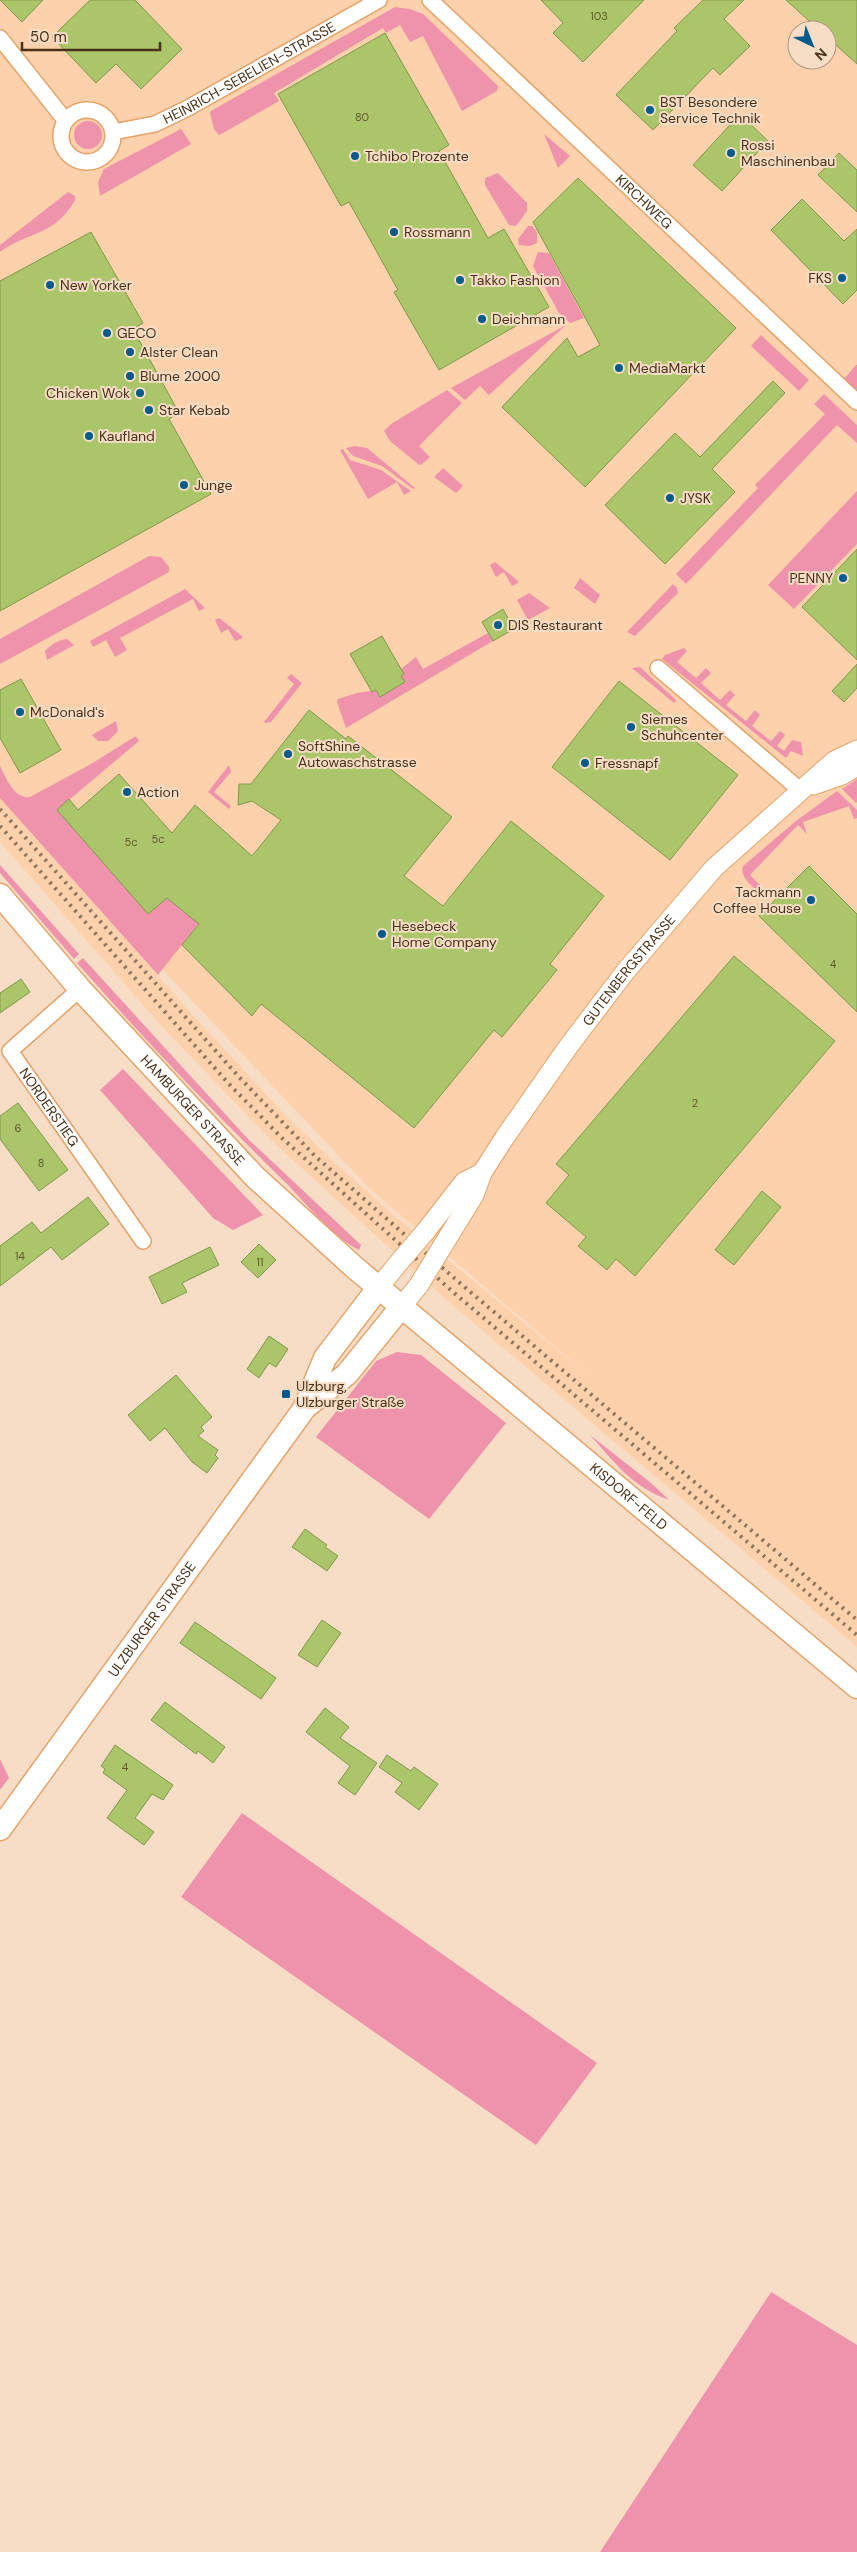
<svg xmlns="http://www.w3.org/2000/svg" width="857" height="2552" viewBox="0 0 857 2552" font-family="'DM Sans',sans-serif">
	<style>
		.built { fill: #fdd1ab; fill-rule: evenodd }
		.green { fill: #ef93ac }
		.building { fill: #abc66a; stroke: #819749 }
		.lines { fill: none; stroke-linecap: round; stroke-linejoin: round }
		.minor-casing { stroke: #e3a368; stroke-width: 18 }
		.tertiary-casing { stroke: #e3a368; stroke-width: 21 }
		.secondary-casing { stroke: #e3a368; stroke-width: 25 }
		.minor { stroke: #fff; stroke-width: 15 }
		.tertiary { stroke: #fff; stroke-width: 19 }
		.secondary { stroke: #fff; stroke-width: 22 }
		.rail { stroke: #8f755d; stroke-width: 4; stroke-dasharray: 2.5 5; stroke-linecap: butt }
		.tertiary-bridge-casing { stroke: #e3a368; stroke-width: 21; stroke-linecap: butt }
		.tertiary-bridge { stroke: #fff; stroke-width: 19 }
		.poi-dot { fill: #005b8c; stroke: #f8ddc6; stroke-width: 2 }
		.labels { text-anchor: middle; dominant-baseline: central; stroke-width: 4; stroke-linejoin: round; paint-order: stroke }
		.number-label { font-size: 11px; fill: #62562c }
		.street-label { font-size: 14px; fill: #4a3018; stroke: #f8ddc6 }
		.poi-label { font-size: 14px; fill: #4a3018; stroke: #f8ddc6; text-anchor: start }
	</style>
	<rect width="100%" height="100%" fill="#f8ddc6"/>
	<path class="built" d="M0,0H857V1647L450,1303L274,1143L166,1031L0,842ZM797,30H827V60H797ZM4,802L370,1189L596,1382L396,1217L335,1163L285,1115L189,1011Z"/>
	<path class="green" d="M395,7L410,9L423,14L498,86L497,91L462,111L423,36L410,42L400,25L386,33L383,28L274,93L279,101L223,133L219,135L214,129L210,113L211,111Z
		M74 135a14 14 0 1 1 28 0a14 14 0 1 1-28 0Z
		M181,129L191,144L100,196L98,182L104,169Z
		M544,134L570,156L558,168Z
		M498,173L527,203V211L516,226L509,225L485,185V178Z
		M68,192L75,196V200C54,237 28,231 0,252V245Z
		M528,226H532L537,232V243L530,246L519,245L518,239Z
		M538,252L549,253L584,318L570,323L559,313L533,266Z
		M566,325L489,395L480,386L465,400L451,388Z
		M761,335L809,380L799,391L751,346Z
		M856,365H857V392L844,379Z
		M447,390L462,403L419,446L430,457L421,465L418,464L390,441L384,431L391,424Z
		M824,394L857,425V443L837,425L686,584L676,574L758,488L755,485L825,414L814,404Z
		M355,446L367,448L415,488L413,489L382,466L353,456L346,448Z
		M343,449L350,460L381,470L411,491L404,495L397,482L368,499L340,450Z
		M443,468L463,486L456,493L434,477Z
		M857,491V544L794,609L768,585Z
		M149,556L161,557L169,567V572L0,664V639Z
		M495,562L518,581V583L512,586L504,572L496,577L490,565Z
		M580,578L600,595L595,604L574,588Z
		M673,584L677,588L678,593L635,636L627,632Z
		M185,589L205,608L199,611L193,599L120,638L127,650L115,657L106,640L93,647L90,641Z
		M529,593L550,608L528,620L517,600Z
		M219,618L242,636V638L235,641L228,629L221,633L215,620Z
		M488,633L493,641L346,728L337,702L338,699L357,693L376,690L380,697L405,682L401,676L404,674L401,669L416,657L423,669Z
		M67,639L74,645L47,660L45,651C52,644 58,640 67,639Z
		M684,648L687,651L677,662L696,678L706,668L711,673L701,683L720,700L730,690L735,695L726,705L746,721L755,710L760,715L752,726L771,741L780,731L785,735L777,746L784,751L792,740L801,742L803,756L791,751L786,758L662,659L665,655Z
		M640,667L676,700L674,703L632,668Z
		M291,674L302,683L271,722L265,723L264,722L294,684L287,678Z
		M116,721L118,731L108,741H98L92,735Z
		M136,736L139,741L57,810L148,913L167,898L199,923L158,975L0,798V766C6,778 14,799 30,797L91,764Z
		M229,765L231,772L214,792L231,806L229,809L208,792Z
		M857,779V802L856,803L842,789Z
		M837,791L857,810V818L854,819L849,806L803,822L807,834L798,825L750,875L761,886L756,890C749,883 740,876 743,866L796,821Z
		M0,865L79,954L74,959L0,873Z
		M83,958L247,1138L361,1245L359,1250C334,1238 308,1206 289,1186C215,1114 145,1040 77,963Z
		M123,1069L263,1215L233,1230L213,1218L100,1090Z
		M397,1352L421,1355L506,1423L429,1519L316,1437L376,1361Z
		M590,1435L651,1483L669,1500C631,1486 616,1464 590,1435Z
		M0,1759L9,1778L0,1790Z
		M242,1813L597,2063L536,2145L181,1897Z
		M771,2292L857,2345V2552H600Z"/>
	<path class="building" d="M0,0H43L22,22Z
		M90,0H135L182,49L141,89L116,64L96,83L52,37Z
		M541,0H644L583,62L553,33L563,23Z
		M703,0H744L724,19L750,46L720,75L713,68L653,130L616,95L677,31L674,28Z
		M786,0H857V64L827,37V30H819Z
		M385,33L449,145L439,151L488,238L504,229L549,307L439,370L394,292L398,290L349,202L341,206L278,94Z
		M740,114L768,141L722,191L693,165Z
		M839,153L857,170V212L818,175Z
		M578,178L736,328L585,487L502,407L567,338L578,357L600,345L533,222Z
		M802,199L844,241L857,229V290L843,304L771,230Z
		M91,232L143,323L133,329L179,413L169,419L211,494L0,611V281Z
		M773,381L785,393L712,469L735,492L665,564L605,505L675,433L700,457Z
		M857,549V660L802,607Z
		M503,609L514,629L493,641L482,622Z
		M382,636L404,674L401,676L405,682L380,697L376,690L372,692L350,654Z
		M857,664V688L844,702L832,691Z
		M21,679L61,750L20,773L0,738V690Z
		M619,681L738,775L670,860L552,767Z
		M309,710L346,739L348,736L452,817L404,876L443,906L511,821L604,896L550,964L557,970L502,1037L494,1030L414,1128L261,1004L252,1016L182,945L199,924L167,898L148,914L57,810L69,799L78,810L119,774L172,833L195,805L252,856L281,820L252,801L238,805L239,784H251Z
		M809,866L857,914V1012L759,916Z
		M734,956L835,1041L635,1276L616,1259L607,1270L578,1246L586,1237L546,1203L569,1175L556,1164Z
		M21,979L30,992L0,1013V993Z
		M18,1103L68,1170L39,1191L0,1139V1116Z
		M762,1191L781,1207L734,1265L715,1250Z
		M88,1197L109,1224L62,1260L51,1247L0,1286V1246L32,1222L41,1233Z
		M259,1244L276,1260L258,1278L241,1262Z
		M210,1247L219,1265L182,1283L187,1292L162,1304L149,1277Z
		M269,1336L288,1349L276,1367L269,1363L259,1378L247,1369Z
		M176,1375L212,1417L201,1427L204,1431L198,1436L218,1450L215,1455L218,1458L207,1473L192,1462L165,1428L150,1441L128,1415Z
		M305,1529L327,1545L325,1547L338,1556L327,1571L292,1547Z
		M322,1620L341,1633L317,1667L298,1655Z
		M195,1622L276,1678L261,1699L180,1643Z
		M165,1702L225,1747L213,1763L198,1751L196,1754L151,1720Z
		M325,1708L349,1727L340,1738L377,1763L355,1795L338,1783L350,1766L306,1732Z
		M115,1745L173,1785L163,1800L152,1794L135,1818L154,1832L144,1845L107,1818L127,1790L103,1773L105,1769L101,1766Z
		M387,1755L411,1771L414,1767L438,1784L419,1810L395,1792L402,1783L379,1767Z"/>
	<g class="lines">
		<defs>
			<g id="minor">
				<path id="s1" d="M430,0L857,402"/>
				<path d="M0,38L65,120"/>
				<circle cx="87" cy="136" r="26"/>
				<path id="s2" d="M113,132L155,124L188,108L379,0"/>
				<path d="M658,668L800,790"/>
				<path id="s3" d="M80,989L10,1051L143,1241"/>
			</g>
			<g id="tertiary">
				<path d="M813,785L842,775L857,766"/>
				<path d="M425,1232L464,1182L482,1173"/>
				<path id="s4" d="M442,1247L474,1195L482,1173L505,1137L568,1047L625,972L714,868L834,761L857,750"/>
				<path d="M379,1287L396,1266"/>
				<path d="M402,1306L419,1285"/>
			</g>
			<g id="secondary">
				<path id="s5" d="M0,895L80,989L255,1177L354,1267L857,1687"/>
				<path d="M307,1406L347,1374L402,1306"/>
				<path id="s6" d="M0,1829L304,1409L325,1358L379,1287"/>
			</g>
		</defs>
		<use href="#minor" class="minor-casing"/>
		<use href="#tertiary" class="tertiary-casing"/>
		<use href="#secondary" class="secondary-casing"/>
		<use href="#minor" class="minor"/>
		<use href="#tertiary" class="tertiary"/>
		<use href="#secondary" class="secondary"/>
		<path class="rail" d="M0,809L239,1077L315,1156L461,1284L857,1620
			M0,826L229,1084L282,1138L453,1292L857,1635"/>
		<defs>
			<path id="tertiary-bridge" d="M396,1266L425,1232
				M419,1285L442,1247"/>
		</defs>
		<use href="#tertiary-bridge" class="tertiary-bridge-casing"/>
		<use href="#tertiary-bridge" class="tertiary-bridge"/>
	</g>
	<g class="poi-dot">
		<circle cx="650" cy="110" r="5"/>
		<circle cx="731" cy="153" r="5"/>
		<circle cx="355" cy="156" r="5"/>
		<circle cx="394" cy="232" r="5"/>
		<circle cx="842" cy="278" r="5"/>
		<circle cx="460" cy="280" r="5"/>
		<circle cx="50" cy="285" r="5"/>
		<circle cx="482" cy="319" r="5"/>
		<circle cx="107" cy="333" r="5"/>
		<circle cx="130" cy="352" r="5"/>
		<circle cx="619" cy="368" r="5"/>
		<circle cx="130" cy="376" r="5"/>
		<circle cx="140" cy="393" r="5"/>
		<circle cx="149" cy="410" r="5"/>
		<circle cx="89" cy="436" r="5"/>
		<circle cx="184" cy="485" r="5"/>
		<circle cx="670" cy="498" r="5"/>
		<circle cx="843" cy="578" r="5"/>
		<circle cx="498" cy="625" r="5"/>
		<circle cx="20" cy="712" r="5"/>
		<circle cx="631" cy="727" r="5"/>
		<circle cx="288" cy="754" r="5"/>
		<circle cx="585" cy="763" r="5"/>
		<circle cx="127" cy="792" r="5"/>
		<circle cx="811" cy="900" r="5"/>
		<circle cx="382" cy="934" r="5"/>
		<rect x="281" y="1389" width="10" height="10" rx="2.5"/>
	</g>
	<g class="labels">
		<g class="number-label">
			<text x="599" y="16">103</text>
			<text x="362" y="117">80</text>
			<text x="158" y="839">5c</text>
			<text x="131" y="842">5c</text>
			<text x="833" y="964">4</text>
			<text x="695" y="1103">2</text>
			<text x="18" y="1128">6</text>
			<text x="41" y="1163">8</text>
			<text x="20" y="1256">14</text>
			<text x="260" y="1262">11</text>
			<text x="125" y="1767">4</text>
		</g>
		<g class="street-label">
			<text stroke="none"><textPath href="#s2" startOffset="150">HEINRICH-SEBELIEN-STRASSE</textPath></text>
			<text stroke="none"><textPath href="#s1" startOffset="294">KIRCHWEG</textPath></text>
			<text stroke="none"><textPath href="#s4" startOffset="335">GUTENBERGSTRASSE</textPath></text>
			<text stroke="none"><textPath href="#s3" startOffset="162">NORDERSTIEG</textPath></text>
			<text stroke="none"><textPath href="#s5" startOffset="289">HAMBURGER STRASSE</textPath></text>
			<text stroke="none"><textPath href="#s5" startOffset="872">KISDORF-FELD</textPath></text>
			<text stroke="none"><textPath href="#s6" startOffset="259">ULZBURGER STRASSE</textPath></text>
		</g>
		<g class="poi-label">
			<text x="660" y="102">BST Besondere<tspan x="660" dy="16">Service Technik</tspan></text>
			<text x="741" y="145">Rossi<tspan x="741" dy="16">Maschinenbau</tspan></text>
			<text x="365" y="156">Tchibo Prozente</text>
			<text x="404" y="232">Rossmann</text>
			<text x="832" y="278" text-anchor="end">FKS</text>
			<text x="470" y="280">Takko Fashion</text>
			<text x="60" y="285">New Yorker</text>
			<text x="492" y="319">Deichmann</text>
			<text x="117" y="333">GECO</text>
			<text x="140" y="352">Alster Clean</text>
			<text x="629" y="368">MediaMarkt</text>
			<text x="140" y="376">Blume 2000</text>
			<text x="130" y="393" text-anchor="end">Chicken Wok</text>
			<text x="159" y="410">Star Kebab</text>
			<text x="99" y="436">Kaufland</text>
			<text x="194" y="485">Junge</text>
			<text x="680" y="498">JYSK</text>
			<text x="833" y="578" text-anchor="end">PENNY</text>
			<text x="508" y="625">DIS Restaurant</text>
			<text x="30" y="712">McDonald's</text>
			<text x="641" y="719">Siemes<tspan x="641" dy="16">Schuhcenter</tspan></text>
			<text x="298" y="746">SoftShine<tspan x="298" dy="16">Autowaschstrasse</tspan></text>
			<text x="595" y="763">Fressnapf</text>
			<text x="137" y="792">Action</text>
			<text x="801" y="892" text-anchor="end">Tackmann<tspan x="801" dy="16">Coffee House</tspan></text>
			<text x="392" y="926">Hesebeck<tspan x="392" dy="16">Home Company</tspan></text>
			<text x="296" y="1386">Ulzburg,<tspan x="296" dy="16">Ulzburger Straße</tspan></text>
		</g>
	</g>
	<g transform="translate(812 45) rotate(137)"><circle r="24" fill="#f8ddc6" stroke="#b29880"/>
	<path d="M0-4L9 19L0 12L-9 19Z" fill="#005b8c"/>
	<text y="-8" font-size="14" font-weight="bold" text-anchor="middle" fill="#4a3018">N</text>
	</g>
	<path d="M22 42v8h138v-8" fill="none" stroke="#4a3018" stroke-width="2.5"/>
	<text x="30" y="42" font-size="15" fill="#4a3018" stroke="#f8ddc6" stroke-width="4" paint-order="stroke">50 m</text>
</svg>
